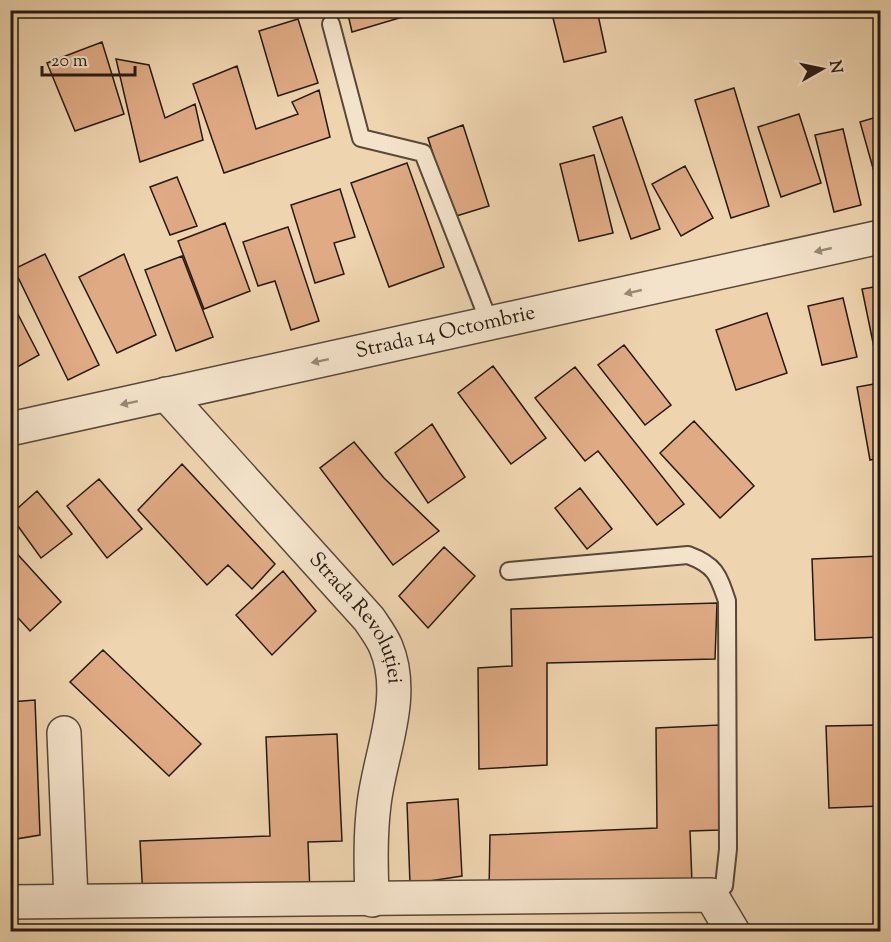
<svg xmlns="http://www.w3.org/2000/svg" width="891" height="942" viewBox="0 0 891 942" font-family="'Sorts Mill Goudy',serif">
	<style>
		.building { fill: #dfaa84; stroke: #261a13; stroke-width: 1.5 }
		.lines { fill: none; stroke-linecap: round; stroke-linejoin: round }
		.service-casing { stroke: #58483a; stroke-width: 20 }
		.minor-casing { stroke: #58483a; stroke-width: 36 }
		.tertiary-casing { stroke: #58483a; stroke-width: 36 }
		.service { stroke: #f4e3cb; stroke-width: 16 }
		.minor { stroke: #f4e3cb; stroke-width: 33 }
		.tertiary { stroke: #f4e3cb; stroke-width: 33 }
		.oneway { fill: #978978 }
		.labels { text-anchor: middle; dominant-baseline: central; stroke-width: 4.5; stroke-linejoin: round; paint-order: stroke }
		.street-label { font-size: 21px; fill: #261a13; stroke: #f4e3cb }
	</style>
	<rect width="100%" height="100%" fill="#eed4af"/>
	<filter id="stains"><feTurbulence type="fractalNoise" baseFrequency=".00333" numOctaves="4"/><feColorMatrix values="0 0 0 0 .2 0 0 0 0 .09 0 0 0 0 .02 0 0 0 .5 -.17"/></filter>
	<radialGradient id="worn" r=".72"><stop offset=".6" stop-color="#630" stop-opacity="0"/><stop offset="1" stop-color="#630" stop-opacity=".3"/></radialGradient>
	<path class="building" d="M347,10H404L406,16L352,32Z
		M551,10H597L606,52L564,62Z
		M298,19L318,83L278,96L259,31Z
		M102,42L124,114L75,131L47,63Z
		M116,59L149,65L165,118L195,104L203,140L140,162Z
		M237,66L256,129L298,114L292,102L319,90L330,137L224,173L193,84Z
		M734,88L769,206L731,218L695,100Z
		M799,114L821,183L781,197L758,127Z
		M880,116V193L860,122Z
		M622,117L660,229L631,239L593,127Z
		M463,125L489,206L453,217L428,138Z
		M843,129L861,205L834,212L815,135Z
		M594,155L613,233L579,241L560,164Z
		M407,163L444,267L389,287L351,183Z
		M685,166L713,218L681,236L652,184Z
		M177,177L197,226L170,235L150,187Z
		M340,189L355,237L334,243L344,274L315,283L291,205Z
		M225,223L250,291L204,309L178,241Z
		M288,227L319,321L291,330L275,281L258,286L243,242Z
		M45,254L99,365L68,380L14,269Z
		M124,254L156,335L117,353L79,277Z
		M182,256L213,337L176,351L145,270Z
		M880,286V362H877L862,289Z
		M843,298L857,357L822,365L808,306Z
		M10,299L39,355L10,371Z
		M767,313L787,373L736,390L716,330Z
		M624,345L671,405L645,425L598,365Z
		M493,366L546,438L511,464L458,393Z
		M575,367L684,504L657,525L598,451L585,461L535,398Z
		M880,383V458L870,460L857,387Z
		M694,421L754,486L720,518L660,453Z
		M432,424L465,477L428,503L395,453Z
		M354,442L384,478L439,531L393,565L320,468Z
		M182,464L275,564L252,589L228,565L207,585L138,510Z
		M99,479L142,529L107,558L67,506Z
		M580,488L612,529L587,549L555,508Z
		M37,491L72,534L41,558L10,515Z
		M10,546L61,602L30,631L10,609Z
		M444,547L475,576L428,628L399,596Z
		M880,556V637L815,640L812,559Z
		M283,571L316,611L272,655L236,615Z
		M717,603L715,659L547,663V765L479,769L478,668L512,666L511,609Z
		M103,650L201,744L169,776L70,682Z
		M35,700L40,835L10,840V702Z
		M719,725L720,830L690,831L692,883L489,892L490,835L657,828L656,728Z
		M880,725V806L829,808L826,726Z
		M337,734L342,841L308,842L310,893L143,899L140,841L270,836L266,737Z
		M458,799L462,876L410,884L407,803Z
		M10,848L16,889L10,890Z"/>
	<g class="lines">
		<defs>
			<path id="service" d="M331,24L361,138L423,153L490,324
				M509,571L688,555C715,565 718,574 727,601L728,849L724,886L711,895"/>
			<g id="minor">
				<path id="s1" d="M166,394L369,619C375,628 382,637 386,647C407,697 380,753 374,804C370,836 371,868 372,900"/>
				<path d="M64,733L71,900"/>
				<path d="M10,902L711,895L733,932"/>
			</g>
			<g id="tertiary">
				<path id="s2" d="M10,429L880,237"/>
			</g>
		</defs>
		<use href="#service" class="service-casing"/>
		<use href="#minor" class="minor-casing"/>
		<use href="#tertiary" class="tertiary-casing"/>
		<use href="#service" class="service"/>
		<use href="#minor" class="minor"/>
		<use href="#tertiary" class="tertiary"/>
	</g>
	<defs><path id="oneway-solid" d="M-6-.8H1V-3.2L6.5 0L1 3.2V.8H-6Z" transform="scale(1.5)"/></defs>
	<g class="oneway">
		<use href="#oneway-solid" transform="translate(823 250) rotate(167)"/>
		<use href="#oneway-solid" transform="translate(633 292) rotate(167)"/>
		<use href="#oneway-solid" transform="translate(320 361) rotate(168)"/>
		<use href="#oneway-solid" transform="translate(129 403) rotate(168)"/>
	</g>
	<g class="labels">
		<g class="street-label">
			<text stroke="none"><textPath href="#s2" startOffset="446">Strada 14 Octombrie</textPath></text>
			<text stroke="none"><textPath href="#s1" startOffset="296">Strada Revoluției</textPath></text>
		</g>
	</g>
	<rect width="891" height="942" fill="none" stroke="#eed4af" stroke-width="36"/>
	<rect x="12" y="12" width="867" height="918" fill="none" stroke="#261a13" stroke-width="3"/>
	<rect x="18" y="18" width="855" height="906" fill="none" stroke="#261a13" stroke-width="1.5"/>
	<g transform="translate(822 69) rotate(81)" stroke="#f4e3cb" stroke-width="4.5" paint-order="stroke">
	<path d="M0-4.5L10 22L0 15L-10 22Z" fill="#261a13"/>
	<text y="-9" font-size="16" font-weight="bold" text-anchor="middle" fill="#261a13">N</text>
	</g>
	<path d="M42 66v9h93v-9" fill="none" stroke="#261a13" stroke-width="3"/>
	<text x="51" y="66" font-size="18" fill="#261a13" stroke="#f4e3cb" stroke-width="4.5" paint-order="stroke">20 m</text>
	<rect width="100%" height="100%" filter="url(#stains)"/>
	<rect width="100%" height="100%" fill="url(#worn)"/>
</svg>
